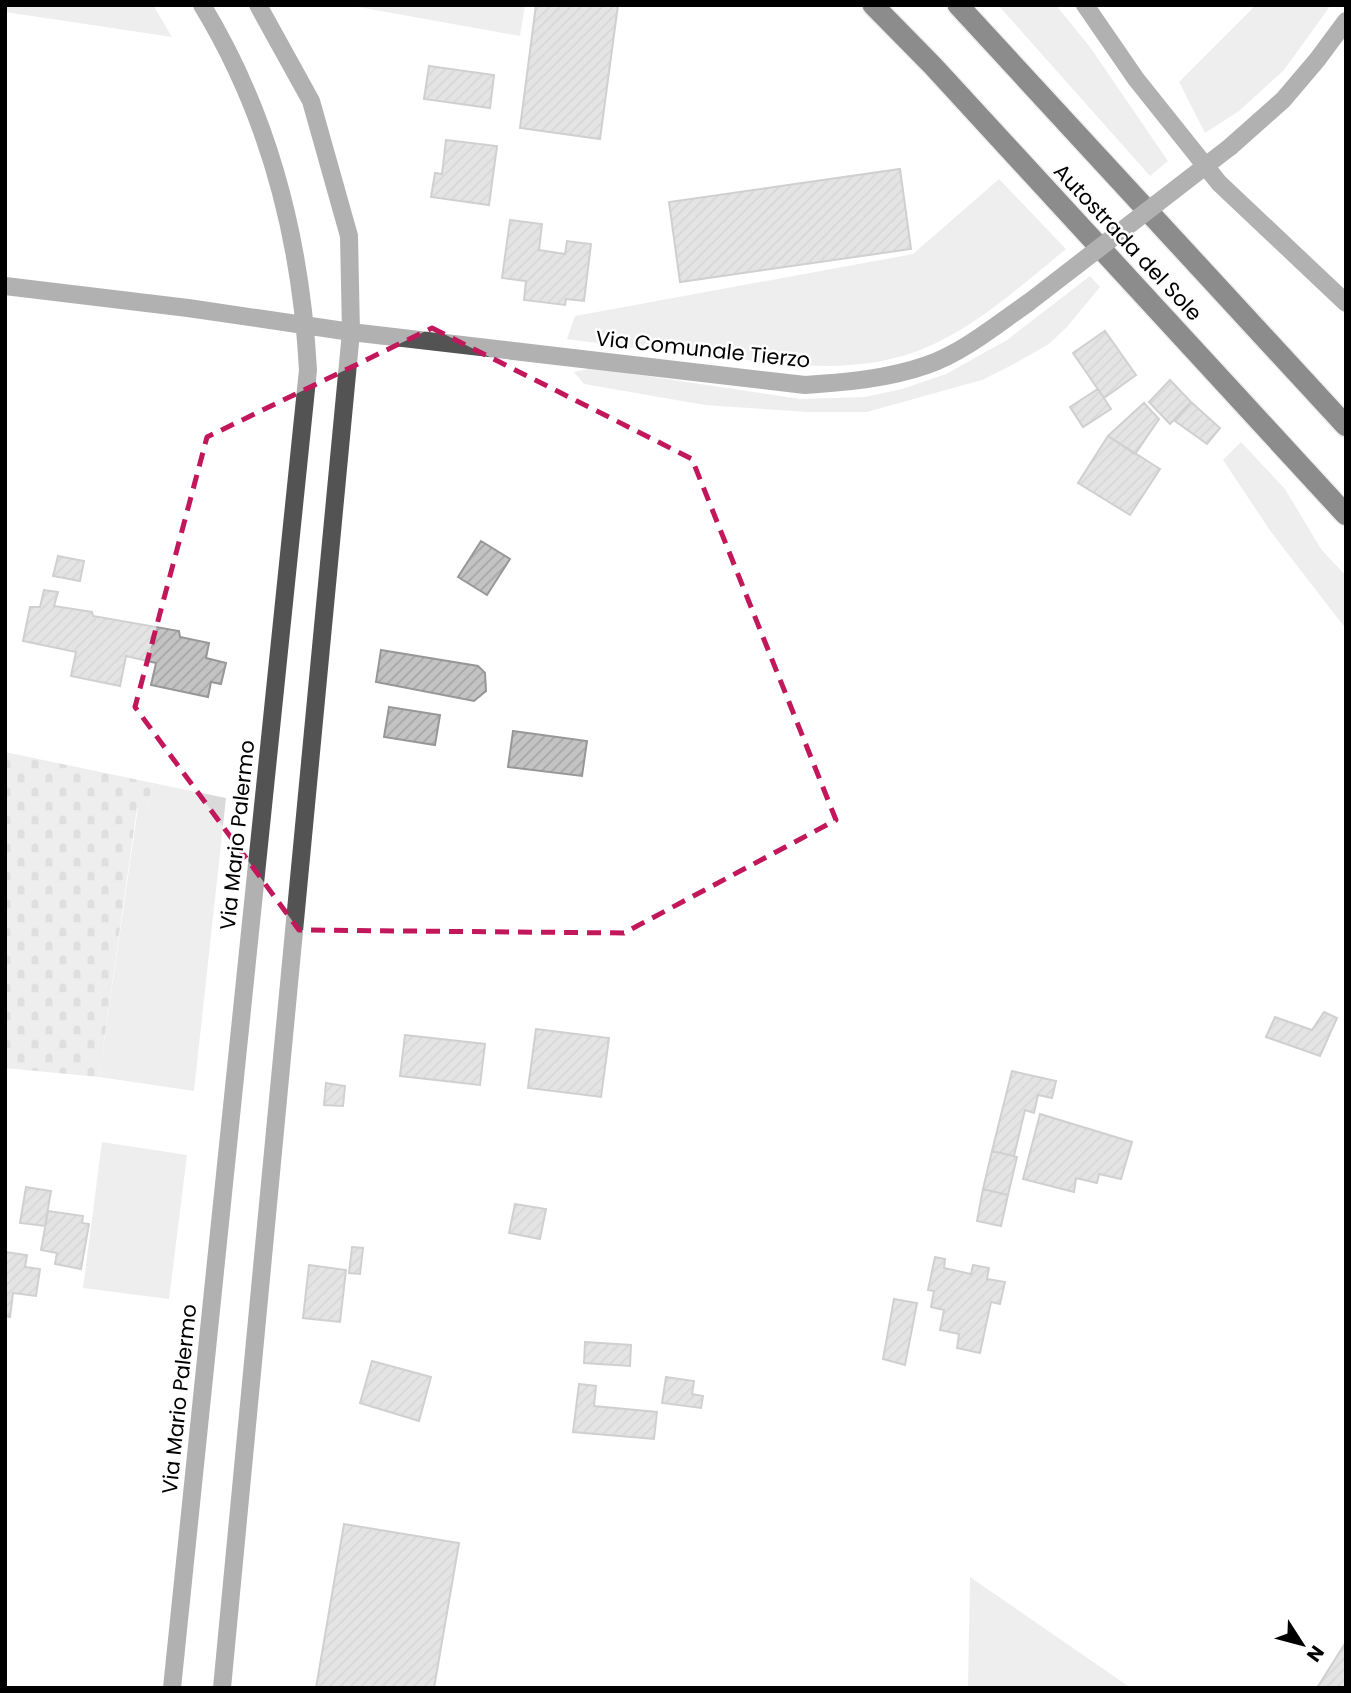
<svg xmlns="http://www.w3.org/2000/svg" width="1351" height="1693" viewBox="0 0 1351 1693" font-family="Poppins,sans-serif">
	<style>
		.grass { fill: #dadada }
		.cemetery { fill: url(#cemetery-stones) }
		.building { fill: url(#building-hatch); stroke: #979797; stroke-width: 2 }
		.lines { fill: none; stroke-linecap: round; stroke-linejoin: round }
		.highway-casing { stroke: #dbdbdb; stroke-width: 24 }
		.minor { stroke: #535353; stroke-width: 18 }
		.highway { stroke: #000; stroke-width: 21 }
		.minor-bridge { stroke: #535353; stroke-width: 18 }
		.marked { fill: none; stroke: #c2185b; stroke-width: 5; stroke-dasharray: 14 9; stroke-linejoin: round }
		.labels { text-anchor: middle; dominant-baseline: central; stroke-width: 5; stroke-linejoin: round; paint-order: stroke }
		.street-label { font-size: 21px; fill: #000; stroke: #fff }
	</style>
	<defs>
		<pattern id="cemetery-stones" width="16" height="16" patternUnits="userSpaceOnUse" patternTransform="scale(1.75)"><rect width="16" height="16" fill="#dadada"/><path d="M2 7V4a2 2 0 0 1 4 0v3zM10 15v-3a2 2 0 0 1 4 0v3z" fill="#b9b9b9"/></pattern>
		<pattern id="building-hatch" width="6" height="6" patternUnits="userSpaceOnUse" patternTransform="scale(1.75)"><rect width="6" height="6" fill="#c3c3c3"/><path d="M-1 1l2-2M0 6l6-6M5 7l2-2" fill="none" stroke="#a6a6a6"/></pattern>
	</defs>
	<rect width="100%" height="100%" fill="#fff"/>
	<path class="grass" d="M5,5H153L172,37L5,12Z
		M347,5H525L520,36Z
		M998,5H1056L1090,47L1168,161L1150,176Z
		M1256,5H1331L1284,70L1239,111L1205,133L1179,82Z
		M999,179L1066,249C1023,284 982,322 932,345C860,378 786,364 711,356C663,351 615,346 567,339L575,316L913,254Z
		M1090,276L1100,287L1067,327L1049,344L1012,365L982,380L867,412H807L705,405L584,384L574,372L593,368L800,399L865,397L902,389L946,374L1007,340Z
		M1241,442L1285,489L1321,549L1346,576V629L1271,532L1223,460Z
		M153,783L226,798L194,1091L99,1077L138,807L148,808Z
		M102,1142L187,1155L169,1299L83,1288Z
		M970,1577L1131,1688H968Z"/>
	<path class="cemetery" d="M5,752L153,783L148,808H137L99,1077L5,1068Z"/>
	<path class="building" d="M536,5H618L600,139L520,128Z
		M429,66L494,75L490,108L424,99Z
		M446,140L497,146L489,205L431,197L435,173L442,174Z
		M900,169L911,249L680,282L669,202Z
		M510,220L542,224L539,250L565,254L567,241L591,244L584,301L566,299L565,305L524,300L526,281L502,278Z
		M1105,331L1136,375L1104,398L1073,353Z
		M1170,380L1191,402L1170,424L1149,402Z
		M1098,389L1111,409L1083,427L1070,407Z
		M1191,402L1220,428L1207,444L1175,421Z
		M1144,403L1159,419L1135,454L1108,436Z
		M1108,436L1160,469L1130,515L1078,483Z
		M481,541L510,559L487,595L458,577Z
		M58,556L84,561L80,581L53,576Z
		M44,590L58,592L54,606L92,612L93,616L179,631L180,637L209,643L206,658L226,663L221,684L211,682L208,697L151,685L156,663L126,656L120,686L71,676L76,652L23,641L30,607H40Z
		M381,650L478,666L485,673L486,691L474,701L376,682Z
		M389,707L440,715L435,745L384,737Z
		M513,731L587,741L582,776L508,767Z
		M1324,1012L1337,1018L1320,1056L1266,1037L1275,1017L1312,1030Z
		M536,1029L609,1038L601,1097L528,1088Z
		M405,1035L485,1044L480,1085L400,1076Z
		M1012,1071L1056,1081L1052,1098L1038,1095L1034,1113L1025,1110L1014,1156L992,1151Z
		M326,1083L345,1086L343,1106L324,1105Z
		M1040,1114L1132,1142L1121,1179L1099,1174L1097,1183L1076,1178L1074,1192L1023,1179Z
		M992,1151L1017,1157L1008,1195L983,1189Z
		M26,1187L51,1191L45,1226L20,1223Z
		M983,1189L1008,1195L1001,1226L977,1221Z
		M515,1204L546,1209L540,1239L509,1233Z
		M48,1211L83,1216L82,1223L89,1224L81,1269L55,1264L57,1253L41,1250Z
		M352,1247L363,1248L360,1274L349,1273Z
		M5,1252L27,1255L25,1267L40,1269L36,1296L13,1293L10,1317L5,1316Z
		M935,1257L945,1259L944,1268L971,1274L973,1265L989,1268L987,1279L1005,1282L1000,1304L991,1302L980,1353L957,1348L959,1334L940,1330L944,1310L931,1307L934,1291L928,1290Z
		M309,1265L346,1270L340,1322L303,1318Z
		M894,1299L917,1303L905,1365L883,1359Z
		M585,1342L631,1345L630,1366L584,1363Z
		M372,1361L431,1377L419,1421L360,1403Z
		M666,1377L694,1381L692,1394L703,1396L701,1408L662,1403Z
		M579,1384L596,1386L594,1406L657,1412L654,1439L573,1432Z
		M344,1524L459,1543L434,1688H316Z
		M1346,1642V1688H1317Z"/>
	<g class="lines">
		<defs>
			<path id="highway" d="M873,5L933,66L1346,515
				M958,5L1346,426"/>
		</defs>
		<use href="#highway" class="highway-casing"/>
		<path class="minor" d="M1085,5L1136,79L1219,183L1346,303
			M1230,147L1283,100L1317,60L1346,21
			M5,286L188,308L351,332L805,385C847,382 887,379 927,365C964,352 996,325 1028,303
			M172,1688L308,370C301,241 269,115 202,5
			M222,1688L351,332L349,236L311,101L258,5"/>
		<use href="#highway" class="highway"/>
		<path class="minor-bridge" d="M1028,303L1230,147"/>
	</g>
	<path d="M0 0H1351V1693H0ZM432,328L692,459L836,820L624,933L299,930L135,707L207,437Z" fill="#fff" fill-opacity=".55" fill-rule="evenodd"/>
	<path class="marked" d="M432,328L692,459L836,820L624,933L299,930L135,707L207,437Z"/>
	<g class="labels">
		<g class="street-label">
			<text transform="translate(1128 242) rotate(47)">Autostrada del Sole</text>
			<text transform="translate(703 349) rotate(6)">Via Comunale Tierzo</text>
			<text transform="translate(237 835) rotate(-84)">Via Mario Palermo</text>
			<text transform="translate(179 1399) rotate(-84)">Via Mario Palermo</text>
		</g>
	</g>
	<rect width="1351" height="1693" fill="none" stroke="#000000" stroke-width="14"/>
	<g transform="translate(1302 1644) rotate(126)" stroke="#ffffff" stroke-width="5" paint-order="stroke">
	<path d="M0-5L12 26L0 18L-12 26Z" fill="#000000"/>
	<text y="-10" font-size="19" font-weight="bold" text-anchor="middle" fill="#000000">N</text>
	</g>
</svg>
